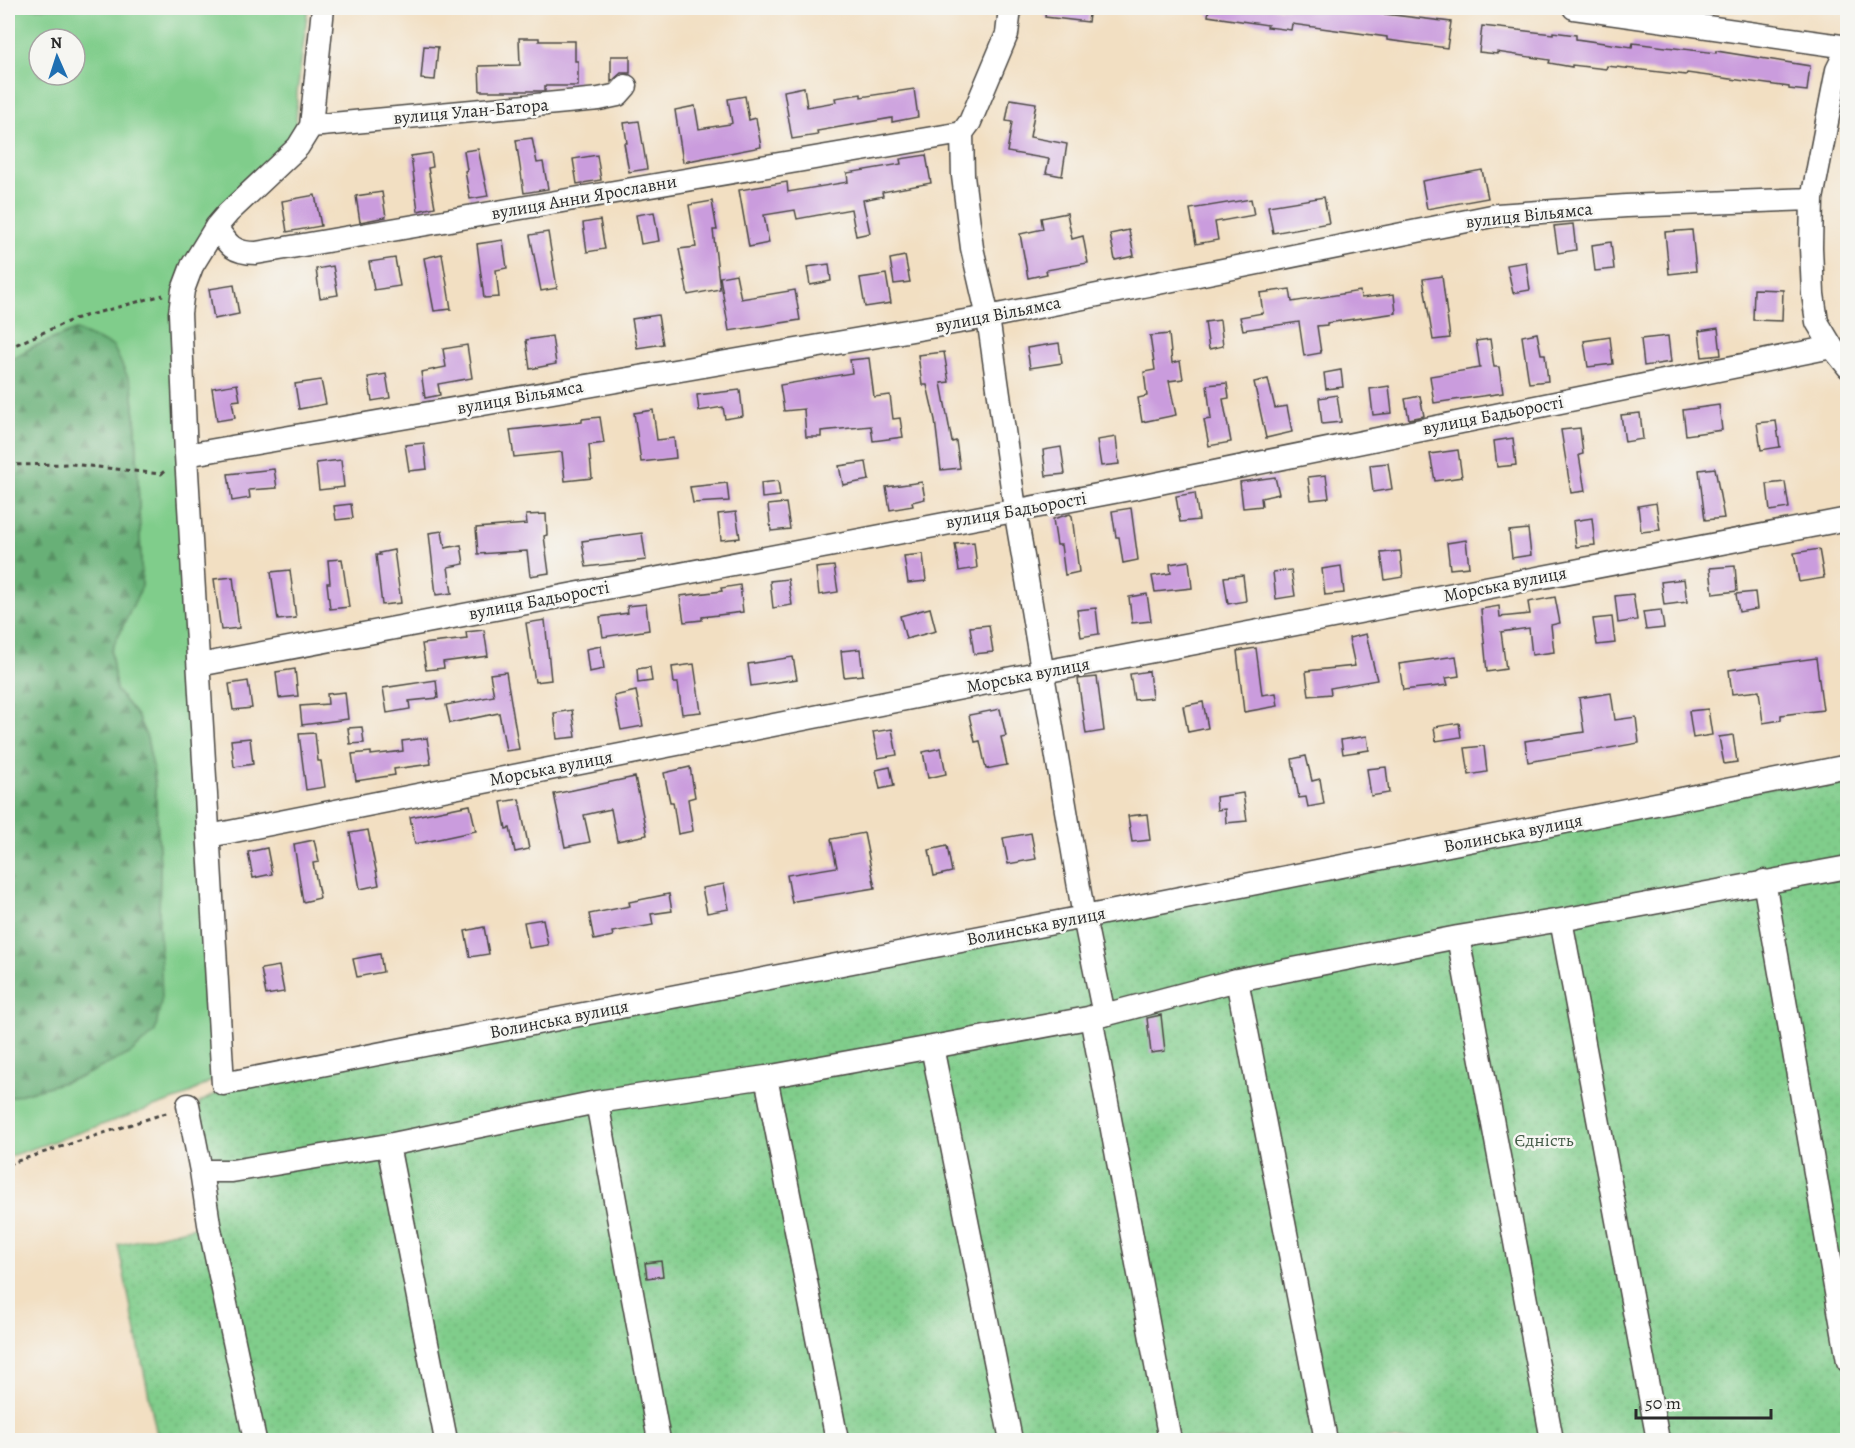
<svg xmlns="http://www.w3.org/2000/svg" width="1855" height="1448" viewBox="0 0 1855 1448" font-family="Alegreya,serif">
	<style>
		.grass { fill: #80cd8b; stroke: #567c5b; stroke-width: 1.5; fill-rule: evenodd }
		.forest { fill: url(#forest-firs); stroke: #4a6e51; stroke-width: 1.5 }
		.garden { fill: url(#garden-dots); stroke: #567c5b; stroke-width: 1.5 }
		.building { fill: #ca9cdd }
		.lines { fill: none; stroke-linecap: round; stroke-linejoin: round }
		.minor-casing { stroke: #494642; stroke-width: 25 }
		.path { stroke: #494642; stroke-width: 3; stroke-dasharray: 4.5 4.5; stroke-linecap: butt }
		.minor { stroke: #fff; stroke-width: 22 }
		.labels { text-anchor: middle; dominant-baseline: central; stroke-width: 5; stroke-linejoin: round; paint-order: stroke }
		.street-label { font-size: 18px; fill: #2b2b2b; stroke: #f6f6f2 }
		.park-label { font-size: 18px; fill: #445c48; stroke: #f6f6f2 }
	</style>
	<defs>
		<pattern id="forest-firs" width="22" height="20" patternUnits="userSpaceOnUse" patternTransform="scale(1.5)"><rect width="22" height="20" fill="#68b077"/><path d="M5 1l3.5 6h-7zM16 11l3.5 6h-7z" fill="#568f62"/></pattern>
		<pattern id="garden-dots" width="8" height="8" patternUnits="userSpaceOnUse" patternTransform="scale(1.5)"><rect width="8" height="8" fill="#80cd8b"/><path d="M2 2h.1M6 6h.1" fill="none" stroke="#6fb078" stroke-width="1.8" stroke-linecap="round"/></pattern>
	</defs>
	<rect width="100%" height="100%" fill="#f6f6f2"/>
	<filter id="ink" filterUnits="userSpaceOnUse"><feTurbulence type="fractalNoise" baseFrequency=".0167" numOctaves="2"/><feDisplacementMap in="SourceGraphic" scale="12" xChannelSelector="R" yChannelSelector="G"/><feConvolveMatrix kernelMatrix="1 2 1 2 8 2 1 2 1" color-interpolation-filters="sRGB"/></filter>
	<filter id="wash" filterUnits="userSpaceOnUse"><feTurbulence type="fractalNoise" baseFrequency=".008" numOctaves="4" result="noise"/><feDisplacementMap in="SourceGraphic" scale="24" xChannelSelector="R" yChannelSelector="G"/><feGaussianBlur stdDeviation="1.35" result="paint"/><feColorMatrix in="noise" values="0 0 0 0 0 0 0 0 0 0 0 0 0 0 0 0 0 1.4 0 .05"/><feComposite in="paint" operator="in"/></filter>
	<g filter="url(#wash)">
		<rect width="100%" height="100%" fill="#f2dfc2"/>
		<path class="grass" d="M26,8H308L297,93L296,130L290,142L177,286L216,1078L183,1097L8,1157V1098L81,1077L159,920L160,865L154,774L147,738L137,716L116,690L111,651L142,586L136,429L132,386L76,330L33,347L8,361V9ZM39,39H75V75H39Z"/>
		<path class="forest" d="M76,330L113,346L132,386L136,429L142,586L111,651L116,690L137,716L147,738L154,774L160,865L159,920L162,997L155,1032L131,1053L81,1077L8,1098V361L33,347Z"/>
		<path class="garden" d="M1847,773V1440H158L118,1245L204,1225L199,1103L225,1089Z"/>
		<g id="blocks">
			<path class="building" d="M1046,8H1090L1088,22L1045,17Z
				M1209,8H1370L1369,12L1451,22L1447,48L1387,40V37L1292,24L1291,30L1267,27L1268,25L1208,16Z
				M1482,26L1553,34V32L1576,35V39L1632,47L1633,43L1716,53V51L1810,66L1807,91L1789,89V87L1687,73L1686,75L1607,66L1606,69L1572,65V67L1549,63L1550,60L1497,52V54L1479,52Z
				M519,38H539V41H575V61H578V86H545V91H480L479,66L520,65Z
				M424,46L438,47L435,80L421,79Z
				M611,56H630V73H621L611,82Z
				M804,87L807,107L836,102L835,98L861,94V97L914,89L918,117L892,122V118L817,131L818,135L792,139L784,91Z
				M745,96L749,120L756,118L761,147L683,162L675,110L695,106L699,129L730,124L732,123L728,99Z
				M1010,99L1036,103L1030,137L1067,144L1062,176L1046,173L1049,159L1007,152L1012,122L1006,121Z
				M639,121L647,169L629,172L624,143H627L624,123Z
				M532,138L537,163L543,162L548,189L524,193L516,140Z
				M478,149L488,196L470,199L465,171L467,170L464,151Z
				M431,153L433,167L428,168L435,207L418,211L411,156Z
				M597,155L601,180L577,184L573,159Z
				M926,155L931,183L882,192L883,196L863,200L870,233L856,236L851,209L797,219L795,210L764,215L769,243L749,247L739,190L787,182L788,192L848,182L847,173L901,164L900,159Z
				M1482,170L1488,198L1427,209L1422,181Z
				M382,192L386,217L360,222L356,196Z
				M315,195L321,226L287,232L282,201Z
				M1324,197L1329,223L1273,233L1268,206Z
				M1251,199L1254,215L1215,222L1218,240L1196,244L1190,209Z
				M712,201L717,230H713L720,289L688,295L679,249L696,247L689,205Z
				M654,212L659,241L641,244L636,215Z
				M1067,213L1072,239L1083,236L1088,263L1046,270L1047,274L1028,278L1020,234L1043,229L1041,218Z
				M600,220L605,249L587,252L583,223Z
				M1573,224L1576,250L1558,253L1554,226Z
				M1129,230L1134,256L1115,260L1110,234Z
				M1692,230L1696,271L1669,274L1665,232Z
				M548,232L557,288L541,291L530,235Z
				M503,240L507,268L496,270L499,297L484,298L477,244Z
				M1611,242L1614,269L1595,271L1592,245Z
				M442,254L451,309L434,311L424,258Z
				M905,256L910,282L894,284L890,259Z
				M395,258L400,286L374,290L369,262Z
				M1526,262L1530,290L1513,293L1507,265Z
				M829,264L831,281L810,285L807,267Z
				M333,266L338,295L320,298L316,269Z
				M736,274L741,299L795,290L800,320L729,331L720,277Z
				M886,274L891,303L865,307L860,278Z
				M1442,276L1450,338L1433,340L1423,279Z
				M234,285L239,314L214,319L209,289Z
				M1290,289L1292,302L1360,291L1361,298L1394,294L1396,313L1327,323V325L1317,326L1321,353L1304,356L1299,322L1243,330L1240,317L1263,313L1260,293Z
				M1754,289L1783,290L1782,321L1753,320Z
				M658,315L663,344L637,348L632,319Z
				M1220,320L1223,346L1209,349L1205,322Z
				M1718,328L1721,355L1702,357L1699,331Z
				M1537,333L1541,354H1545L1548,381L1529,383L1522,336Z
				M1169,334L1172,363L1180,361L1183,379L1169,381L1176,415L1142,422L1138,398L1147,396L1144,372L1155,370L1150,336Z
				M552,336L556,364L530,369L526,340Z
				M1668,336L1671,362L1644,366L1641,339Z
				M1610,337L1613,364L1588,367L1584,341Z
				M1490,339L1494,367H1499L1503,393L1434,403L1430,376L1480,368L1476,341Z
				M1059,343L1062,363L1030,368L1027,348Z
				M467,345L472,378L438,384L440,395L425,398L421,372L446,367L443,349Z
				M944,352L949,382L941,383L952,442L956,441L960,468L941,470L935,420L927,385H922L918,355Z
				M869,358L874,397L890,395L893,419L900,418L903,437L873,441L871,426L821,431V437H806L804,409L784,411L780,385L852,373L850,360Z
				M1341,370L1343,387L1326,389L1324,373Z
				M386,374L390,398L372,401L368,377Z
				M1268,379L1275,408L1287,406L1292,432L1266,438L1254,382Z
				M321,380L326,404L299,409L295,384Z
				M1227,383L1229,398L1223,399L1231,442L1209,446L1204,420L1211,419L1207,385Z
				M237,384L240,400L232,401L235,418L217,421L212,388Z
				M1389,386L1392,413L1373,415L1370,389Z
				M740,390L743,416L725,419L723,407L699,411L697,395Z
				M1337,395L1341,422L1322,424L1319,398Z
				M1420,396L1424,416L1409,419L1405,399Z
				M1719,405L1722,430L1686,435L1683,410Z
				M653,410L657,440L674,438L676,458L641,462L634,413Z
				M1640,413L1643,439L1625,442L1621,415Z
				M600,417L604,443L589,445L592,478L565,481L562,452L514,457L510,430L582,422V419Z
				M1776,421L1780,447L1761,450L1757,423Z
				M1580,428L1583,454L1579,455L1585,491L1571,493L1561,430Z
				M1116,437L1119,464L1101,466L1097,440Z
				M1513,438L1516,465L1497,467L1494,441Z
				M424,443L427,469L409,471L405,445Z
				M1061,447L1065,474L1046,476L1043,450Z
				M1458,450L1462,477L1435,481L1430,454Z
				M341,460L344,487L319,490L316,463Z
				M866,462L869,480L843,485L839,466Z
				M1388,463L1392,489L1373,492L1370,465Z
				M1715,468L1724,518L1705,520L1699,470Z
				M274,469L277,488L249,490L250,498L232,501L228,474Z
				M1326,475L1329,498L1311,500L1308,477Z
				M1275,477L1279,494L1261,498L1262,506L1243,508L1240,482Z
				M778,481L780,496L762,498L761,483Z
				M922,482L925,499L912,502L913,506L890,510L886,487Z
				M1785,482L1789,508L1770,511L1767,484Z
				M727,483L729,501L693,503L690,487Z
				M1195,493L1199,520L1180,522L1176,496Z
				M786,503L790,529L771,531L768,505Z
				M1656,503L1660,530L1641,532L1638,506Z
				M351,504L353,518L336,520L334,506Z
				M1131,508L1138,560L1123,563L1119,537H1116L1112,511Z
				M736,512L740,538L721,540L718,514Z
				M546,514L547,535L544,536L549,573L530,576L527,551L478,554L476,528L527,524L526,515Z
				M1070,514L1072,516L1079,572L1065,575L1061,545H1057L1053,519Z
				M1592,518L1595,545L1576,547L1573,521Z
				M1528,529L1531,555L1512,558L1509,531Z
				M442,531L445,548L461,545L464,564L448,567L452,593L436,595L429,533Z
				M642,533L646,560L586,567L582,541Z
				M1466,540L1469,567L1450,569L1447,543Z
				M974,542L977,568L959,571L955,544Z
				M1819,549L1824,578L1799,582L1794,553Z
				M394,550L401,603L382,605L376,555H380L379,553Z
				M1400,551L1403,577L1385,580L1381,553Z
				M923,554L926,581L908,583L904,556Z
				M342,559L349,607L330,609L327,583H330L328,560Z
				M1189,561L1192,588L1155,592L1152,576L1171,573L1170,564Z
				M834,566L838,592L819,595L816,568Z
				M1341,566L1344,593L1325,595L1322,569Z
				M1735,566L1737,591L1713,594L1710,568Z
				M290,570L296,618L278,620L271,572Z
				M1291,570L1295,596L1276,599L1273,572Z
				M1243,575L1246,601L1228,604L1224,577Z
				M233,577L239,628L221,630L214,579Z
				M788,579L792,605L773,608L770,581Z
				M1684,579L1687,602L1664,605L1661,582Z
				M740,585L743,612L702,617V620L684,622L680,596L722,591L721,588Z
				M1755,592L1757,609L1739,612L1736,594Z
				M1147,594L1151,621L1132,623L1129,597Z
				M1633,594L1637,620L1618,623L1615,596Z
				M1555,597L1560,623L1551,625L1554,652L1532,655L1529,628L1501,632L1506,669L1487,672L1481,609L1499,606L1500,617L1530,614L1528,602Z
				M646,604L649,630L603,637L600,617L628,613L627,606Z
				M930,608L936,631L906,639L900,616Z
				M1096,608L1099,634L1081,637L1077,610Z
				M1661,610L1664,628L1646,630L1643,612Z
				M1612,617L1615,643L1597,645L1593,619Z
				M545,620L551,680L535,682L526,623Z
				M989,625L993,652L974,654L970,627Z
				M484,630L488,656L443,662L444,668L426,670L422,644L467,639L466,632Z
				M1366,634L1377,680L1330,688L1331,694L1309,696L1306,671L1355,666L1349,638Z
				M601,646L604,669L589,672L586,649Z
				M1256,648L1262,695L1276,693L1278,706L1244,712L1237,651Z
				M860,649L863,675L844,677L841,651Z
				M1456,656L1459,676L1446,678L1448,685L1403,690L1399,664Z
				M793,657L797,679L751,686L748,664Z
				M1816,658L1823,710L1781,715V720L1763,723L1759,691L1732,694L1729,670Z
				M694,664L701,712L682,714L678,683H674L672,667Z
				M650,667L652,681L638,683L637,669Z
				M295,669L298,696L279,698L276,672Z
				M1149,671L1152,698L1134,700L1130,674Z
				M506,672L519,749L506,751L499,713L450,723L446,705L494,696L490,674Z
				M1097,677L1104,731L1086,734L1078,679Z
				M436,680L438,698L409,701L410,709L387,713L383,688Z
				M248,681L252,708L233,710L229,684Z
				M636,691L643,726L621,730L614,696Z
				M345,692L348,719L302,725L300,706L328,704L327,694Z
				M1611,693L1615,720L1636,717L1639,743L1528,762L1525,741L1584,732L1579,698Z
				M1203,702L1208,728L1188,732L1183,706Z
				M1000,709L1006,736L1001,737L1007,765L986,769L980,741L975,742L969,715Z
				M1708,709L1712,735L1693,738L1689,711Z
				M572,710L576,737L557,739L554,713Z
				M1459,723L1461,737L1436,741L1434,727Z
				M362,727L364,743L350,744L348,728Z
				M892,729L897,755L878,758L873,732Z
				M315,733L318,761H321L325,787L306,790L299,734Z
				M1733,735L1737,762L1724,764L1719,737Z
				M1367,736L1369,750L1343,754L1341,740Z
				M250,738L253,764L234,767L231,740Z
				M427,738L431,764L394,769L395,775L356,781L352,754L371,752V755L403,751L402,741Z
				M1484,746L1487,772L1469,775L1465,748Z
				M941,748L946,774L928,778L923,752Z
				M1306,756L1312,781L1320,779L1324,804L1308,807L1306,797L1299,798L1292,759Z
				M690,767L695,797L688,799L693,831L678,834L673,802H670L664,773Z
				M890,767L894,786L880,789L876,770Z
				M1386,767L1389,793L1371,796L1367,769Z
				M635,777L647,835L617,841L611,809L584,815L590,842L565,847L554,794Z
				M1243,793L1247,821L1226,823L1225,809L1217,810L1216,797Z
				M519,799L529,849L515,852L510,828L506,829L501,802Z
				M470,805L476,831L415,844L410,817Z
				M1147,814L1150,840L1132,842L1128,816Z
				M368,830L379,885L360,889L350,833Z
				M864,833L875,888L795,901L792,903L787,875L837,867L831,839Z
				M1031,833L1036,859L1008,864L1003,838Z
				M314,840L319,862L313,863L320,898L303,902L294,844Z
				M947,846L952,872L934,876L929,850Z
				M267,848L272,874L253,878L248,852Z
				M724,884L729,909L707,913L702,888Z
				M669,894L672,911L651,914L653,925L612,932L613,936L594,940L589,914L630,906L629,902Z
				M543,919L548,945L529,948L524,922Z
				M484,927L489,954L470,957L465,931Z
				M380,954L383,972L357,977L353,959Z
				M279,966L284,992L266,995L261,969Z
				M1161,1015L1165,1051L1151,1053L1147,1018Z
				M661,1261L663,1276L647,1278L645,1263Z"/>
		</g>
	</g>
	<g filter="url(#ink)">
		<use href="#blocks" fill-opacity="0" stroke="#494642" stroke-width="1.5"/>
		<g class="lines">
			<defs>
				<path id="minor" d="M323,8L311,126L298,147L228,213L216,227L192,266L183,290L180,313L186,455L223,1084L1084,917L1848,766
					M1010,8L1007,34L970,122L962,133L963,176L972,248L988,317L1015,509L1084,917L1104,1015
					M1574,8L1848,47
					M1848,48L1837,70L1812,199L1811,247L1813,294L1817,322L1832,347L1848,367
					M311,126L599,99L618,95L626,86
					M216,227C228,245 233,253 256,253L962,133
					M186,455L988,317L1497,215L1626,206L1812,199
					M199,665L1135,488L1832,347
					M209,836L1043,672L1848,519
					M1764,881L1848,1361
					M1561,920L1658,1440
					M1458,937L1552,1440
					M1237,980L1326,1440
					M1091,1017L1170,1440
					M932,1047L1011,1440
					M766,1077L837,1440
					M597,1102L659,1440
					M188,1105L201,1171H232L388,1145L597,1102L766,1077L932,1047L1104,1015L1237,980L1458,937L1561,920L1848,867
					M388,1145L446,1440
					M201,1171L209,1224L255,1440"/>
			</defs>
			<use href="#minor" class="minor-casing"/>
			<path class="path" d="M8,348L74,319L163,295
				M8,465L72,464L161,474L166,470
				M8,1164L169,1112"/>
			<use href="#minor" class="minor"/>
		</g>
	</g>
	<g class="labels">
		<g class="street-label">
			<text transform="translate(471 111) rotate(-5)">вулиця Улан-Батора</text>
			<text transform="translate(584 197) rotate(-10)">вулиця Анни Ярославни</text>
			<text transform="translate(1529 215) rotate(-6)">вулиця Вільямса</text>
			<text transform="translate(998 314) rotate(-11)">вулиця Вільямса</text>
			<text transform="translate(520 397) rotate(-10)">вулиця Вільямса</text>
			<text transform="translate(1493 415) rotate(-11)">вулиця Бадьорості</text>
			<text transform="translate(1016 510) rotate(-10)">вулиця Бадьорості</text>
			<text transform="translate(1505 584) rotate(-11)">Морська вулиця</text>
			<text transform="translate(539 600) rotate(-11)">вулиця Бадьорості</text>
			<text transform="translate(1028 675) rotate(-11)">Морська вулиця</text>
			<text transform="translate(551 768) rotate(-11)">Морська вулиця</text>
			<text transform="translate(1513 833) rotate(-11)">Волинська вулиця</text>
			<text transform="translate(1036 926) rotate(-11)">Волинська вулиця</text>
			<text transform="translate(559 1019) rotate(-11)">Волинська вулиця</text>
		</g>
		<g class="park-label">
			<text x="1544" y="1140">Єдність</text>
		</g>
	</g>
	<rect width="1855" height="1448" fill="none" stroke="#f6f6f2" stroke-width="30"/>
	<g transform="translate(57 57) rotate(357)"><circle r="28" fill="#f6f6f2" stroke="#a5a5a2" stroke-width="1.5"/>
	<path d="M0-4.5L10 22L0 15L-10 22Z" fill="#1f6fb2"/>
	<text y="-9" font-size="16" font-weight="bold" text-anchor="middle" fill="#2b2b2b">N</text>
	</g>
	<path d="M1636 1409v9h135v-9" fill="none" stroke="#2b2b2b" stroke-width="3"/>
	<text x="1645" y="1409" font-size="18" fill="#2b2b2b" stroke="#f6f6f2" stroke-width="4.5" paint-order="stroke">50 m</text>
</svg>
